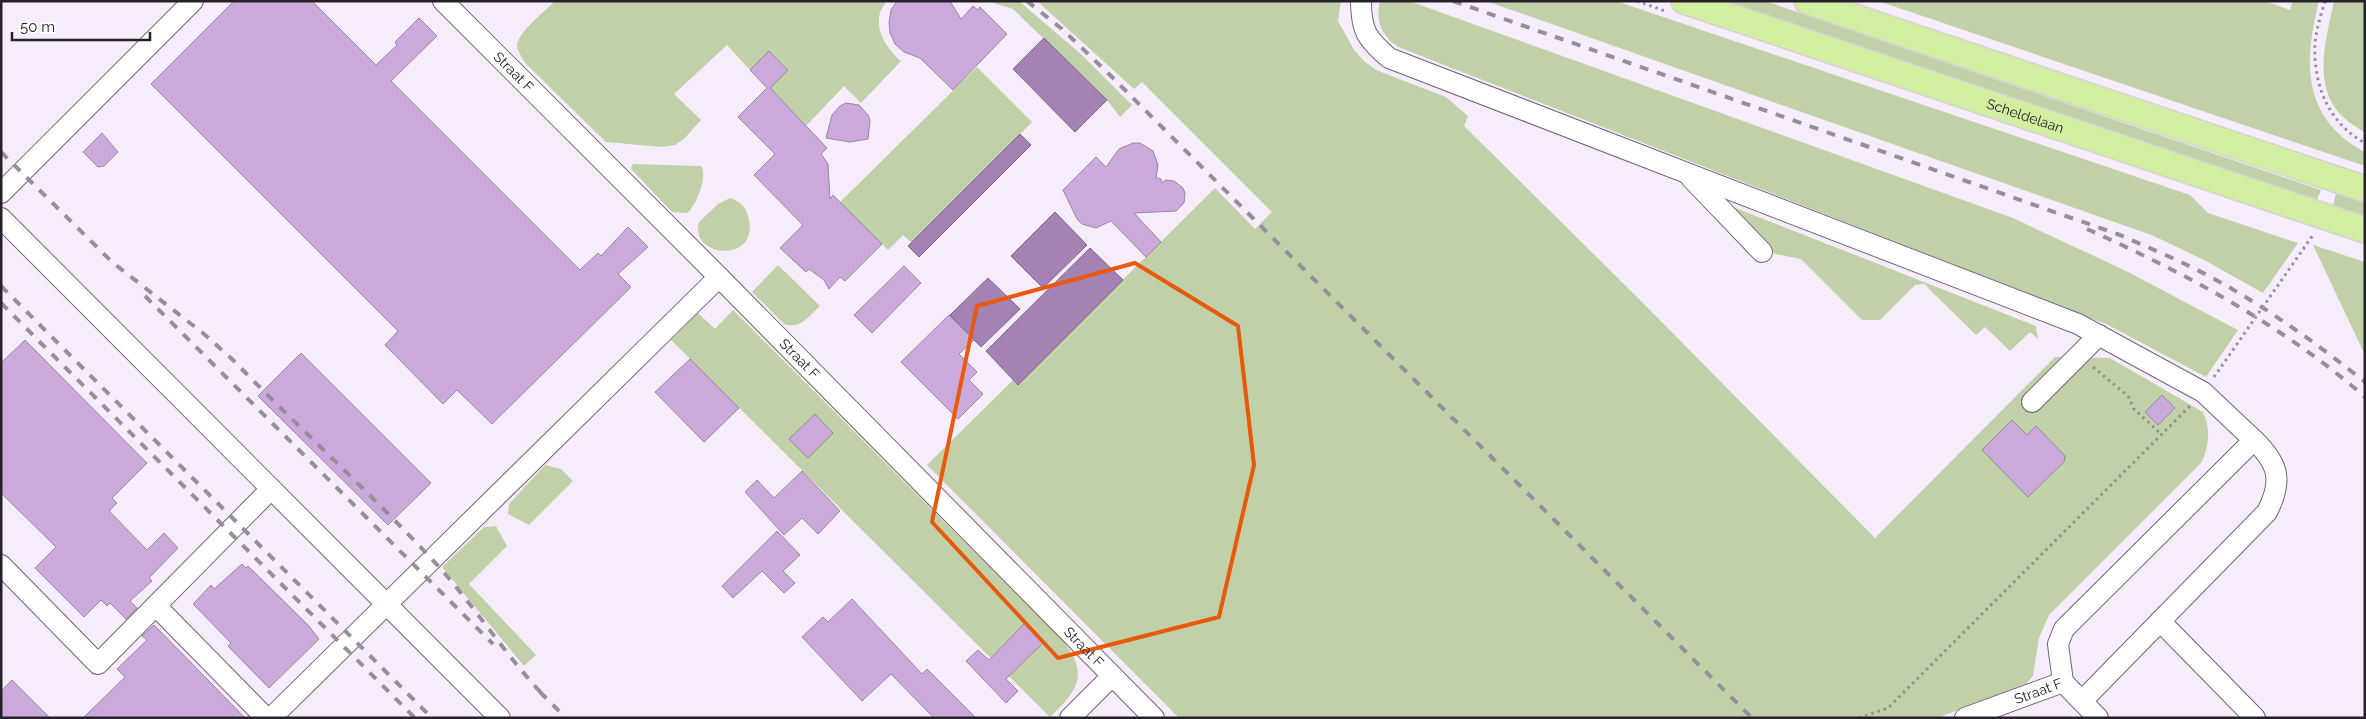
<svg xmlns="http://www.w3.org/2000/svg" width="2366" height="719" viewBox="0 0 2366 719" font-family="Raleway,sans-serif">
	<style>
		.green { fill: #c0d1a8 }
		.water { fill: #a483b4; stroke: #7e658b }
		.building { fill: #cba9db; stroke: #9887a0 }
		.lines { fill: none; stroke-linecap: round; stroke-linejoin: round }
		.minor-casing { stroke: #73637b; stroke-width: 22 }
		.major-casing { stroke: #d4d2d4; stroke-width: 28 }
		.path { stroke: #978e9b; stroke-width: 3; stroke-dasharray: 2.5 4; stroke-linecap: butt }
		.minor { stroke: #fff; stroke-width: 20 }
		.major { stroke: #d2efa1; stroke-width: 25 }
		.rail { stroke: #978e9b; stroke-width: 4; stroke-dasharray: 9 9; stroke-linecap: butt }
		.marked { fill: none; stroke: #e8590c; stroke-width: 4; stroke-linejoin: round }
		.labels { text-anchor: middle; dominant-baseline: central; stroke-width: 5; stroke-linejoin: round; paint-order: stroke }
		.street-label { font-size: 14px; fill: #27202a; stroke: #fdfdfd }
	</style>
	<rect width="100%" height="100%" fill="#f7ecfc"/>
	<path class="green" d="M555,1H887C869,21 884,47 901,61L861,103L844,86L806,126L770,88L788,69L769,51L750,70L727,45L674,94L701,120L684,139L675,145L662,147L606,142L526,64C523,59 518,52 517,46C517,33 545,11 555,1Z
		M988,1H1019L1083,56L1132,105L1120,117L1107,100L1013,9Z
		M1037,1H1341L1338,21L1354,50L1364,61L1376,70L1446,97L1468,116L1464,126L1640,300L1875,538L2055,357L2110,358L2203,412C2211,431 2209,444 2202,462L2049,615L2039,638L2033,676L2026,684L1937,718H1179L927,465L1013,380L1018,384L1215,188L1255,229L1272,212L1142,82L1134,89Z
		M1380,1H1409L2013,218L2126,271L2238,330L2206,377L2106,324L1398,47C1382,36 1375,21 1380,1Z
		M1486,1H1616L2190,195L2208,213L2298,243L2263,293L2206,261L2154,236Z
		M1721,1H1765L2321,190L2316,202Z
		M1878,1H2265L2290,10L2293,1H2319C2308,46 2301,92 2334,129C2343,139 2355,146 2365,153V166Z
		M2334,1H2365V133C2355,126 2342,118 2335,108C2314,77 2327,35 2334,1Z
		M977,67L1032,122L912,243L903,235L888,250L840,202Z
		M633,164L701,166C708,175 696,207 687,213L672,212L633,171L631,168Z
		M2336,193L2365,202V217L2333,206Z
		M730,198C739,201 746,206 748,216C762,264 689,259 699,222L718,204Z
		M1728,205L2036,326L2038,339L2030,332L2010,351L1985,327L1976,335L1924,284L1915,285L1880,320H1862L1801,259L1775,254Z
		M2313,245L2365,262V355Z
		M778,265L820,306C809,316 800,330 784,324L752,292Z
		M733,310L1064,642C1090,676 1076,692 1050,717L671,340L698,313L715,329Z
		M545,465L561,469L573,481L529,525L508,514L509,504Z
		M496,526L507,546L469,584L536,655L524,666L442,567L484,527Z"/>
	<path class="water" d="M1044,38L1107,100L1075,132L1013,69Z
		M1020,134L1031,145L919,257L908,246Z
		M1055,212L1087,245L1043,288L1011,256Z
		M1090,248L1123,280L1018,385L986,351Z
		M988,278L1020,309L981,347L950,315Z"/>
	<path class="building" d="M234,1H312L376,65L397,45L395,42L419,18L437,36L391,81L580,270L598,253L601,256L628,227L648,247L618,274L631,287L492,424L457,390L443,404L385,345L398,331L151,84Z
		M897,1H950L961,19L973,6L978,10L980,7L1007,34L953,90L920,58L904,52L895,44L890,33L889,22L891,10Z
		M769,51L788,70L770,88L827,148L821,154L828,164L830,199L833,195L882,244L845,281L840,277L829,289L824,280L809,269L806,272L780,248L803,225L754,175L775,154L738,117L767,88L750,70Z
		M846,103L859,105L868,115L870,121L868,139L850,142L826,138L832,115L840,106Z
		M102,133L118,152L104,166L98,167L83,152Z
		M1133,143H1140L1153,151L1158,165L1156,178L1161,179L1162,183L1165,180L1174,181L1183,188L1185,193L1184,203L1176,211L1134,213L1161,242L1146,257L1111,221L1096,228L1082,224L1077,219L1063,190L1096,157L1106,167L1119,149Z
		M904,266L921,283L872,333L854,315Z
		M949,315L974,340L959,354L977,372L969,380L983,394L958,419L901,362Z
		M25,340L147,463L112,498L117,503L109,511L147,550L164,533L178,548L149,578L152,581L130,601L137,608L126,619L110,603L107,606L101,600L84,617L35,568L56,547L1,493V363Z
		M301,353L431,483L388,525L258,396Z
		M690,359L739,408L704,442L655,392Z
		M2162,395L2175,408L2158,425L2145,412Z
		M815,414L833,433L808,458L789,439Z
		M2012,420L2027,435L2036,426L2065,456L2064,462L2028,497L1982,450Z
		M802,471L840,511L818,534L802,518L784,535L745,492L757,480L774,498Z
		M777,531L800,555L783,571L795,583L784,593L762,571L733,598L722,586Z
		M242,564L246,568L248,566L308,625L319,639L269,688L228,646L231,643L193,604L211,585L214,589Z
		M852,599L922,674L927,669L976,718H934L891,674L862,701L802,637L823,617L828,622Z
		M1024,624L1043,643L1006,679L1018,691L1006,703L966,661L978,650L989,660Z
		M154,625L210,682L245,718H83L125,677L117,669L147,640L142,636Z
		M12,680L50,718H1V691Z"/>
	<g class="lines">
		<defs>
			<g id="minor">
				<path id="s1" d="M443,1L719,277L1154,718"/>
				<path d="M1361,1C1361,31 1367,39 1389,58L2078,324L2203,392L2254,440L2064,629L2058,644L2063,682"/>
				<path d="M1691,178L1762,252"/>
				<path d="M1,193L193,1"/>
				<path d="M1,218L500,718"/>
				<path d="M2032,402L2099,335"/>
				<path d="M1,565L98,664L271,489"/>
				<path d="M156,606L266,718"/>
				<path d="M2160,621L2255,718"/>
				<path d="M2082,701L2267,512C2283,481 2279,464 2254,440"/>
				<path d="M271,718L719,277"/>
				<path d="M1070,718L1112,676"/>
				<path id="s2" d="M1965,718L2063,682L2098,718"/>
			</g>
			<g id="major">
				<path id="s3" d="M1684,1L2365,230"/>
				<path d="M1807,1L2365,189"/>
			</g>
		</defs>
		<use href="#minor" class="minor-casing"/>
		<use href="#major" class="major-casing"/>
		<path class="path" d="M1637,1L1665,11
			M2325,1C2321,15 2316,30 2315,43C2313,84 2328,123 2365,143
			M2093,367L2128,396L2134,409L2161,434
			M2214,377L2313,235
			M1859,718L1888,708L2191,405"/>
		<use href="#minor" class="minor"/>
		<use href="#major" class="major"/>
		<path class="rail" d="M1027,1L1062,29L1107,72L1752,718
			M1453,1L2120,235C2149,248 2179,260 2207,275C2263,305 2315,342 2365,382
			M1,152L112,262L204,334L232,359C300,429 374,496 440,568C477,610 507,657 545,697
			M2087,229C2185,273 2284,326 2365,397
			M1,286L432,718
			M145,296L493,644
			M1,303L415,718
			M540,692L566,718"/>
	</g>
	<path class="marked" d="M1135,263L1238,326L1254,465L1219,617L1058,658L932,522L977,306Z"/>
	<g class="labels">
		<g class="street-label">
			<text stroke="none"><textPath href="#s1" startOffset="100">Straat F</textPath></text>
			<text stroke="none"><textPath href="#s3" startOffset="360">Scheldelaan</textPath></text>
			<text stroke="none"><textPath href="#s1" startOffset="505">Straat F</textPath></text>
			<text stroke="none"><textPath href="#s1" startOffset="910">Straat F</textPath></text>
			<text stroke="none"><textPath href="#s2" startOffset="78">Straat F</textPath></text>
		</g>
	</g>
	<rect width="2366" height="719" fill="none" stroke="#27202a" stroke-width="5"/>
	<path d="M12 32v8h138v-8" fill="none" stroke="#27202a" stroke-width="2.5"/>
	<text x="20" y="32" font-size="15" fill="#27202a" stroke="#fdfdfd" stroke-width="4" paint-order="stroke">50 m</text>
</svg>
